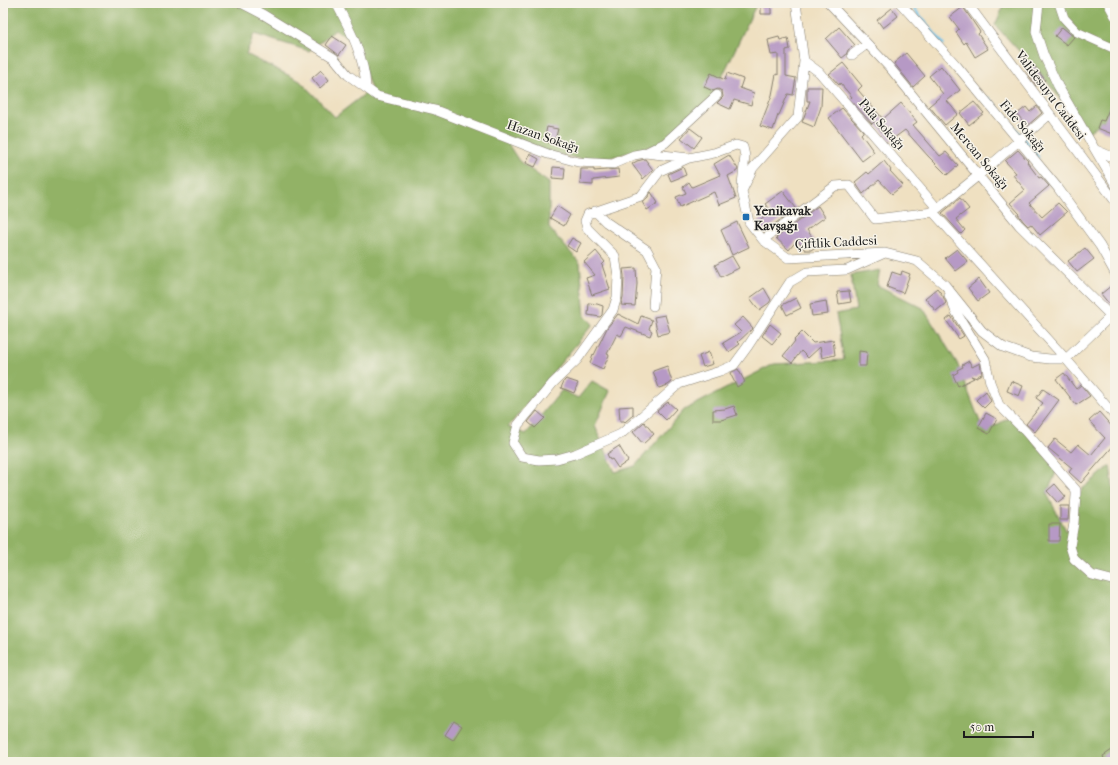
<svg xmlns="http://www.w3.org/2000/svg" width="1118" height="765" viewBox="0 0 1118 765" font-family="'IM FELL French Canon',serif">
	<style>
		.forest { fill: #92b266; stroke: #576741; fill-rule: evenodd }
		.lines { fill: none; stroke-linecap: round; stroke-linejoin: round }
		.stream { stroke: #6ec3eb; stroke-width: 3 }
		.building { fill: #b699c5 }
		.minor-casing { stroke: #867e6e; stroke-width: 10 }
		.minor { stroke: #fff; stroke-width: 9 }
		.poi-dot { fill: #1f6fb2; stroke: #f7f3e8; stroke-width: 1.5 }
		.labels { text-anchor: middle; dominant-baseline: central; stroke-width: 3; stroke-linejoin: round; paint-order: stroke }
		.street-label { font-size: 13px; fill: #1c1c1c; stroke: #f7f3e8 }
		.poi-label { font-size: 13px; font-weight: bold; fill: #1c1c1c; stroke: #f7f3e8; text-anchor: start }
	</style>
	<rect width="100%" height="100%" fill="#f7f3e8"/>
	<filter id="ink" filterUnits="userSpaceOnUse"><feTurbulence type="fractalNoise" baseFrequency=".025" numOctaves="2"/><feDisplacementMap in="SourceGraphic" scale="8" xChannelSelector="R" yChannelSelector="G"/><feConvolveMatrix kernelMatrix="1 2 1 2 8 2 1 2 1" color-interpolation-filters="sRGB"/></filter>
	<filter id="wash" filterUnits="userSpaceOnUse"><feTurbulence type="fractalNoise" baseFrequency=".012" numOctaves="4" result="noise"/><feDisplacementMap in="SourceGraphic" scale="16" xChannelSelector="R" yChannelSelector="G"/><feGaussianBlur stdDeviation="0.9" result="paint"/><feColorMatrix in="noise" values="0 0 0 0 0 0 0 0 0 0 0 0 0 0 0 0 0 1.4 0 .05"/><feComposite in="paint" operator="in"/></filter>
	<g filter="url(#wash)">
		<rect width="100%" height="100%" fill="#efe0c1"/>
		<path class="forest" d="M3,3H757L707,109L656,145L594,162L544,151L518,139L508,144L519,161L549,183V228L580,263L585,316L593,324L508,427L526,434L562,390L578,398L592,381L610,391L595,426L615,472L635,466L684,410L774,364L844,360L836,314L856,310L851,275L880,270L877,285L923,308L957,363L984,432L1012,416L1057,470L1047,494L1067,532L1081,490L1110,466L1115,499L1114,565L1115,566V751L1102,758V762H3ZM335,30L356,43L371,89L335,117L300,81L246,54L254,34L309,51Z
			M1005,3H1115V112L1087,133L1045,79L995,25Z"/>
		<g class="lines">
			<path class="stream" d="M915,3V10L943,44
				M989,98L1018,132L1038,157"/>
		</g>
		<g id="blocks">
			<path class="building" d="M761,3H771V14H761Z
				M963,7L980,32L978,34L988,49L975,57L966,42L964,44L956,32L959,29L950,17Z
				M892,8L898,16L883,28L877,20Z
				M839,27L855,45L848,50L846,55L842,58L826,39Z
				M1062,27L1074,37L1067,45L1055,36Z
				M332,36L346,45L339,55L326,45Z
				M779,37L780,40L788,38L790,49L786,50V76L796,78L793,95L788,94L779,115H778L773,130L760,126L772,95L776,74L778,75V54L771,55L768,40Z
				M906,53L925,76L913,87L894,63Z
				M843,63L862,86L858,90L883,119L901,103L917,122L913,125L940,156L946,152L958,165L947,175L928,156L905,130L890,141L874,122L872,124L850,99L852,97L840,83L839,85L829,74Z
				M1034,65L1045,80L1036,86L1026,71Z
				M941,66L960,90L947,101L958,114L945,125L929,106L943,94L929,76Z
				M321,70L329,80L320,88L312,78Z
				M711,73L725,80L727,73L743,79L740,88L754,93L751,105L734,100L730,109L717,103L723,97L722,91L718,89L713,91L704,87Z
				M807,87H822L821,107L814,127L802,122L810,101H807Z
				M1115,95V135L1097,128L1100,120L1104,121Z
				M974,102L984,113L969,125L960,113Z
				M1037,106L1042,113L1027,126L1017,114L1026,107L1030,112Z
				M842,108L863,131V132L861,134L874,152L862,161L829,118Z
				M547,127L558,129L554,144L544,141Z
				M690,128L702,137L694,148L681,138Z
				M1018,150L1028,161L1027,162L1039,178L1041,177L1049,186L1029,203L1042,217L1058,203L1067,212L1040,235L1031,224L1028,226L1023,221L1018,214L1019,213L1010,203L1025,190L1013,175L1016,173L1005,161Z
				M530,154L539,159L535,167L526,163Z
				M729,155L738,169L737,171L728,176L736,198L719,205L714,192L680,207L676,197L686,193L683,187L689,182L692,187L720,175L714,164Z
				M645,159L653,170L643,179L632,164L637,161Z
				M884,161L891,170L890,171L903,185L892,194L879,180L863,194L855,182L867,172L869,174Z
				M553,167L565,168L564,179L552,178Z
				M683,167L686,175L671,181L668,174Z
				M581,169H594V171L618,169L619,177L593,180V185L580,184Z
				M783,191L796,208L764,232L757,223L771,212L765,204Z
				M651,192L658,203L647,210L642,202L646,200Z
				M960,198L969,209L956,219L965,230L961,234L942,213Z
				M557,206L570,215L564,226L550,218Z
				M818,206L825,217L807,230L818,245L811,250H805L797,240L789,250L776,238Z
				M737,222L749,247L732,255L721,230Z
				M572,238L581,243L576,252L567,246Z
				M1085,248L1094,259L1077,272L1068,261Z
				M957,249L968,262L956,271L945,258Z
				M596,251L605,262L602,265L610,289L592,295L586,278L595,275L584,262Z
				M732,256L739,268L721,277L715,265Z
				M636,268L637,284L635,306L621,305L623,297L624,276L623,269Z
				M902,271L910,274L903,293L887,287L892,272L901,275Z
				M979,279L989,293L978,301L968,288Z
				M1112,285L1115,289V300L1110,305L1101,294Z
				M764,288L771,300L769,303L759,310L750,298Z
				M937,288L943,296L946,303L936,311L925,298Z
				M849,291L851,302L839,304L837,292Z
				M796,298L801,308L787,315L782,305Z
				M826,301L828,314L812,316L810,304Z
				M589,303L597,304L603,306L602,315L600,317L588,315Z
				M618,314L638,324L641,316L652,320L649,329L652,331L650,336L626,327L621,336L617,334L607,354L609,355L603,369L590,363L593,354L594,355L607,328Z
				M665,315L670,332L658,335L654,317Z
				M951,316L964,336L959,339L946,320Z
				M743,317L753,328L738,342L740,344L729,352L723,343L741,332L734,325Z
				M770,324L781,333L772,344L762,336Z
				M802,332L813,343L833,340L835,355L822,358L820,347L808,358L801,351L792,363L783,356L795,341L794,340Z
				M859,351L867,352L866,366H859Z
				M709,352L713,364L703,367L699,356Z
				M969,361L972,367L980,363L982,374L977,376V378L971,376L974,378L958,386L953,375L958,372L957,370L963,367L962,365Z
				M667,366L672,382L668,385L659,388L653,371Z
				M738,369L745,382L737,387L730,373Z
				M1064,373L1076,389L1081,385L1090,396L1076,405L1056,379Z
				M566,379L578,383L574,393L561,388L564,381Z
				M1011,381L1023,386L1019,396L1007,391Z
				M1043,389L1059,400L1035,432L1026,424L1043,403L1036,398Z
				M986,391L991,401L984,408L976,400Z
				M668,402L676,409L666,420L657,411Z
				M633,406V415L625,422L624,421H620L619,407Z
				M734,406L737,415L721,420H713V410L725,409Z
				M537,411L545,418L535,428L528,422Z
				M1099,412L1115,430V444L1081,483L1069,472L1072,468L1048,448L1055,439L1071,452L1078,444L1091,455L1105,438L1089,421Z
				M986,413L997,419L989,434L978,428Z
				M644,422L654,434L643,444L633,432Z
				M619,446L628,461L618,468L612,459L610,460L607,454Z
				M1055,484L1066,497L1058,503L1047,491Z
				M1060,506H1069L1068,520H1060Z
				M1049,524H1060L1059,541H1049Z
				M454,721L462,726L453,740L445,735Z
				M1115,748V762H1105L1103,756Z"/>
		</g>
	</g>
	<g filter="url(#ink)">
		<use href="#blocks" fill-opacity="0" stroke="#867e6e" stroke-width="1"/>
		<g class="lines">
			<defs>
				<path id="minor" d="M241,3L264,15L334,58L348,75L377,96L435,110L548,154L578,162L613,164L634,155L645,153L689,158L714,153L736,145L743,147L745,156L742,185
					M336,3C350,29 365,58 366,88
					M796,3L804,61L798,117L753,168L742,191L749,222L763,240L788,258L885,253L917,261L945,285L982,331L1003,347L1031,357L1050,359H1066
					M829,3L890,68L1019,225L1115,320
					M900,3L957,66L1058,188L1100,246L1115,273
					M967,3L1115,201
					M1039,3L1036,32L1044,56L1058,86L1115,184
					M1059,3L1064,18L1077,32L1115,49
					M1108,3L1115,16
					M852,55L867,44
					M804,61L819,72L937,208
					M1096,150L1115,158
					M645,153L665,143L717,95
					M689,158L660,171L641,196L588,214L585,221L587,228L615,256L618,276L617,297L613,310L577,360L553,383L518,425L513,443L522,457L539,460L557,459L575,454L621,434L679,384L720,371L734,365L748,346L790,282L807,272L847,270L885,253
					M595,211L606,222L647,250L656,267L653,306
					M933,212L1066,359L1115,416
					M763,240L835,186L849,185L875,219L933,212L979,175L1049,115
					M949,295L956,312L985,359L990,382L999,405L1025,431L1076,490V495L1074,523L1070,546L1074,559L1092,575L1115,581
					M1066,359L1115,312"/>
			</defs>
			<use href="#minor" class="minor-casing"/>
			<use href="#minor" class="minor"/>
		</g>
	</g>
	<rect class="poi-dot" x="742" y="213" width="8" height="8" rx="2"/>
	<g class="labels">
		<g class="street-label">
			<text transform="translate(1051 95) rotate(53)">Validesuyu Caddesi</text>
			<text transform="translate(882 124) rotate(49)">Pala Sokağı</text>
			<text transform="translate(1023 126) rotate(50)">Fide Sokağı</text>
			<text transform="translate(543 136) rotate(19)">Hazan Sokağı</text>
			<text transform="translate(980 156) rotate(50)">Mercan Sokağı</text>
			<text transform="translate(836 242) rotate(-3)">Çiftlik Caddesi</text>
		</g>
		<g class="poi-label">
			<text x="754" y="210">Yenikavak<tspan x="754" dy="15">Kavşağı</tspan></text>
		</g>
	</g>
	<rect width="1118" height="765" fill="none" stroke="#f7f3e8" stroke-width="16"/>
	<path d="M964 731v6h69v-6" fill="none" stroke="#1c1c1c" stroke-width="2"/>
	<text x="970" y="731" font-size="12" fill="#1c1c1c" stroke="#f7f3e8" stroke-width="3" paint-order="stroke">50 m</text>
</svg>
